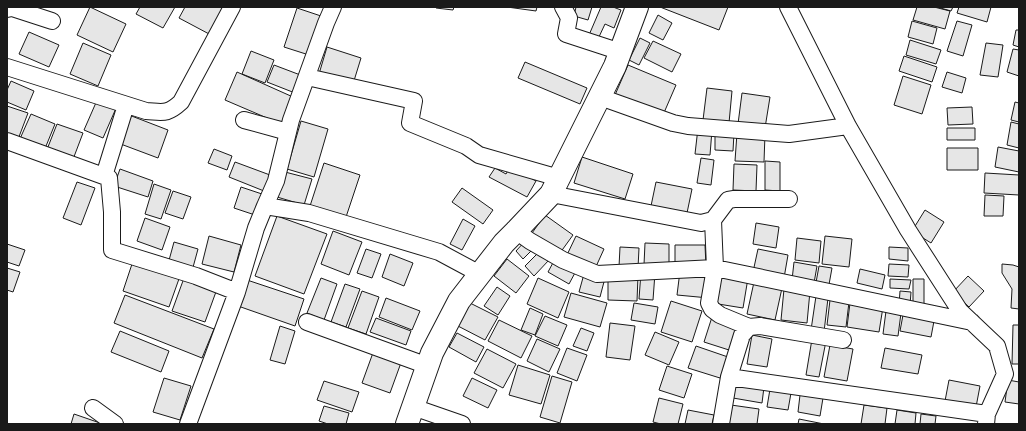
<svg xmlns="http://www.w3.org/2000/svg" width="1026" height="431" viewBox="0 0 1026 431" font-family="Raleway,sans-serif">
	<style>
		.building { fill: #e6e6e6; stroke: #1a1a1a }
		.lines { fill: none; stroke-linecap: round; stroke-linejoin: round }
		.street-casing { stroke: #1a1a1a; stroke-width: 18 }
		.secondary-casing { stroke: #1a1a1a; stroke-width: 24 }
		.street { stroke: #fff; stroke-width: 16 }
		.secondary { stroke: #fff; stroke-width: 22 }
	</style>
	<rect width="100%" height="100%" fill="#fff"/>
	<path class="building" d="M90,7L126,24L113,52L77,35Z
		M140,7H175L163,28L136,14Z
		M185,7H226L211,35L179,18Z
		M436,7H454L453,10L436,8Z
		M507,7H537L536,11Z
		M576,7H592L588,20L574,16Z
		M601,7H613L621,10L614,28L605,24L598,39L589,35Z
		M660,7H728L719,30Z
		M917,7H934L950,11L945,29L913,20Z
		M937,7H953L951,11Z
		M959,7H991L987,22L957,13Z
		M297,8L321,16L309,55L284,47Z
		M658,15L672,23L663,40L649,33Z
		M912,21L937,28L933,44L908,37Z
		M957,21L972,25L963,56L947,51Z
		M1016,30H1019V47L1013,45Z
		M29,32L59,45L49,67L19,54Z
		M640,38L650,43L639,65L629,60Z
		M910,40L941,50L936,64L906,55Z
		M653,41L681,54L672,72L644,58Z
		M83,43L111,55L98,86L70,74Z
		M986,43L1003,45L998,77L980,75Z
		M327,47L361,58L353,84L319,74Z
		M1013,49L1019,50V76L1007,72Z
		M251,51L274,60L265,83L242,74Z
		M904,56L937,67L932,82L899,71Z
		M525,62L587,88L580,104L518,78Z
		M274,65L303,76L295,93L267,82Z
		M628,65L676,85L663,115L615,95Z
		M237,72L293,97L281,124L225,100Z
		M947,72L966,78L962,93L942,87Z
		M903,76L931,85L922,114L894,105Z
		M11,81L34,91L26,110L7,102V90Z
		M707,88L732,91L729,123L703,120Z
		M742,93L770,97L765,128L738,124Z
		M98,98L117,106L103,138L84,130Z
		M1015,102L1019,103V122L1011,120Z
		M7,106L28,113L17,142L7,139Z
		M972,107L973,124L948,125L947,108Z
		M31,114L55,124L44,151L19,141Z
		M129,115L168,130L158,158L118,143Z
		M301,121L328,129L314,177L287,169Z
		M1011,122L1019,124V148L1007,145Z
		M57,124L83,133L72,162L46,152Z
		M698,128L712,130L710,155L695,154Z
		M947,128H975V140H947Z
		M715,133H734L733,151L715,150Z
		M737,133L765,134L764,162L735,161Z
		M998,147L1019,151V172L995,167Z
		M947,148H978V170H947Z
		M214,149L232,156L227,170L208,163Z
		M582,157L633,174L625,199L574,183Z
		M701,158L714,160L711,185L697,183Z
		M765,161L780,162V191L765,190Z
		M235,162L270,175L264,191L229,177Z
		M324,163L360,175L346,217L310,206Z
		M734,164L757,165L756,191L733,190Z
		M510,167L536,181L527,197L489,177L495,168L506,174Z
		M120,169L153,181L148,197L114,186Z
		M285,172L312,179L304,205L277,197Z
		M985,173L1019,175V195L984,193Z
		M77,182L95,188L81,225L63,218Z
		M656,182L692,189L687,213L651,206Z
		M154,184L171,190L161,219L145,214Z
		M241,187L262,194L255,215L234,208Z
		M462,188L493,210L483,224L452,202Z
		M173,191L191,197L183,219L165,213Z
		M985,195L1004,196L1003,216H984Z
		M925,210L944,222L931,243L912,231Z
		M545,215L573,235L560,253L532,233Z
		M277,216L327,234L304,294L255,276Z
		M145,218L170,227L162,250L137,241Z
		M463,219L475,226L462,250L450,244Z
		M756,223L779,227L776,248L753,244Z
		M333,231L362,242L349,275L321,264Z
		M209,236L241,245L234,272L202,264Z
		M576,236L604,249L594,271L566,257Z
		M825,236L852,239L849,267L822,264Z
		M797,238L821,241L819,263L795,260Z
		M526,240L534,248L523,259L516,251Z
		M174,242L198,249L192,271L168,264Z
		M645,243L669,244V266L644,265Z
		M7,244L25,250L19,266L7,262Z
		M675,245H705L706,266H675Z
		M620,247L639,248L638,268L619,267Z
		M889,247L908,248V261L889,259Z
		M366,249L381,254L372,278L357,273Z
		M758,249L788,255L784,278L753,272Z
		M540,251L549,260L534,276L525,266Z
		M390,254L413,263L404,286L382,277Z
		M507,259L529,276L516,293L494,276Z
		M555,259L576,271L569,284L548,272Z
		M133,261L180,276L169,307L123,291Z
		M794,262L817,266L814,283L792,280Z
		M889,264L909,265L908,277L888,276Z
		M1002,264L1013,265L1019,267V309L1011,308L1012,289L1002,273Z
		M819,266L832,268L828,290L815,288Z
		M7,268L20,272L13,292L7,290Z
		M860,269L885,275L882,289L857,283Z
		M680,271L711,274L709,298L677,295Z
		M641,272L655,273L653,300L639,299Z
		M717,273L748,278L743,308L712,303Z
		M584,274L605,278L600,297L579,292Z
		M608,275L638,276L637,301L608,300Z
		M968,276L984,291L969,307L953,292Z
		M184,278L217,289L205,322L172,311Z
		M321,278L337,284L324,320L307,313Z
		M538,278L569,292L558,318L527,304Z
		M890,279L911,280L909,289L890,288Z
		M913,279H924V306H913Z
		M247,280L304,299L295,326L238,306Z
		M754,282L782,288L775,320L747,314Z
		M345,284L360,289L346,327L331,322Z
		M497,287L510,296L498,315L484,306Z
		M784,289L810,291L807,323L781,320Z
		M362,291L379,297L366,334L348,328Z
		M900,291L911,292L910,305H899Z
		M571,293L607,303L600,327L564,317Z
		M125,295L214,329L202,358L114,323Z
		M816,296L828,298L824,332L811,330Z
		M386,298L420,311L412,330L379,317Z
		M830,300L849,302L846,327L827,325Z
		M671,301L702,311L692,342L661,332Z
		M468,302L498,317L485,340L456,325Z
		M634,303L658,307L655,324L631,320Z
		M850,303L883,307L879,332L847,327Z
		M530,308L543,314L535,335L521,330Z
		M886,311L901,313L898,336L883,334Z
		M903,315L934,321L931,337L900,331Z
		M545,316L567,325L558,346L535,336Z
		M712,317L738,326L729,350L704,342Z
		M376,318L411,331L406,345L370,332Z
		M499,320L532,336L521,358L488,341Z
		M610,323L635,326L630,360L606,357Z
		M1013,325H1019V364H1012Z
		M280,326L295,331L285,364L270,360Z
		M581,328L594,333L587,351L573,346Z
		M120,331L169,351L161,372L111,352Z
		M655,332L679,342L669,365L645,355Z
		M457,333L484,347L476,362L449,347Z
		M752,335L772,339L767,367L747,364Z
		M537,339L560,349L549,372L527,361Z
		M812,339L826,341L819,377L806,375Z
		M830,345L853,349L847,381L824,377Z
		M696,346L728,357L720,378L688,368Z
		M567,348L587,355L577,381L557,373Z
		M885,348L922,355L918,374L881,368Z
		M487,349L516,364L503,388L474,373Z
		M374,350L402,360L390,393L362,383Z
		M518,365L550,375L541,404L509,395Z
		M667,366L692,374L684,398L659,390Z
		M552,376L572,382L560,423L540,417Z
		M164,378L191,386L180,420L153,412Z
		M472,378L497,390L488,408L463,396Z
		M949,380L980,386L976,407L945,401Z
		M1008,380L1019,382V404L1005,402Z
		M324,381L359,392L352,412L317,400Z
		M735,383L764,387L762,403L733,398Z
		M770,389L791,393L788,410L767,407Z
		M800,395L823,398L820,416L798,412Z
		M659,398L683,404L678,424H661L653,422Z
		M731,405L759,409L757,424H728Z
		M864,405L887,408L885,424H861Z
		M324,406L349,413L346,424H328L319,421Z
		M688,410L714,415L712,424H685Z
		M897,410L916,413L915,424H895Z
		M74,414L103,424H71Z
		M921,414L936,416L935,424H920Z
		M799,419L824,424H798Z"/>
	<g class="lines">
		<defs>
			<path id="street" d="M563,7L569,18L566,34L621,52
				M788,7L848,126L908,230L960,311L997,346L1005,374L987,414L986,424
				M7,9L12,8L52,21
				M7,67L146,111C163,112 167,115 181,102L232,7
				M307,77L414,101L410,123L466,146L479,155L559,178
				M600,97L673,123L688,126L789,134L848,126
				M244,120L288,132
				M7,141L109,178L112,212V250L196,276L237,292L188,424
				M104,176L126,105
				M551,194L701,223L713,220L728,200L734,199H789
				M265,206L276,181L291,120L326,23L333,7
				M713,220L715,268L709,303L712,309L720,315L749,327
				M516,231L530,241L563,260L597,274L715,268L972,322
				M237,292L256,228L265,206L309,213L439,252L480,274
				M307,322L428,366
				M729,377L742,335L749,327L760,326L843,340
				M413,407L462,424
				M93,408L115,424
				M721,424L729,377L987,414"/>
			<path id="secondary" d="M407,424L432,353L459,301L504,243L516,231L551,194L615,66L637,7"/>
		</defs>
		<use href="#street" class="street-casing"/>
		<use href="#secondary" class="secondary-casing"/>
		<use href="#street" class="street"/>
		<use href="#secondary" class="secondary"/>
	</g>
	<rect width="1026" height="431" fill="none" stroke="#1a1a1a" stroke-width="16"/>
</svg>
